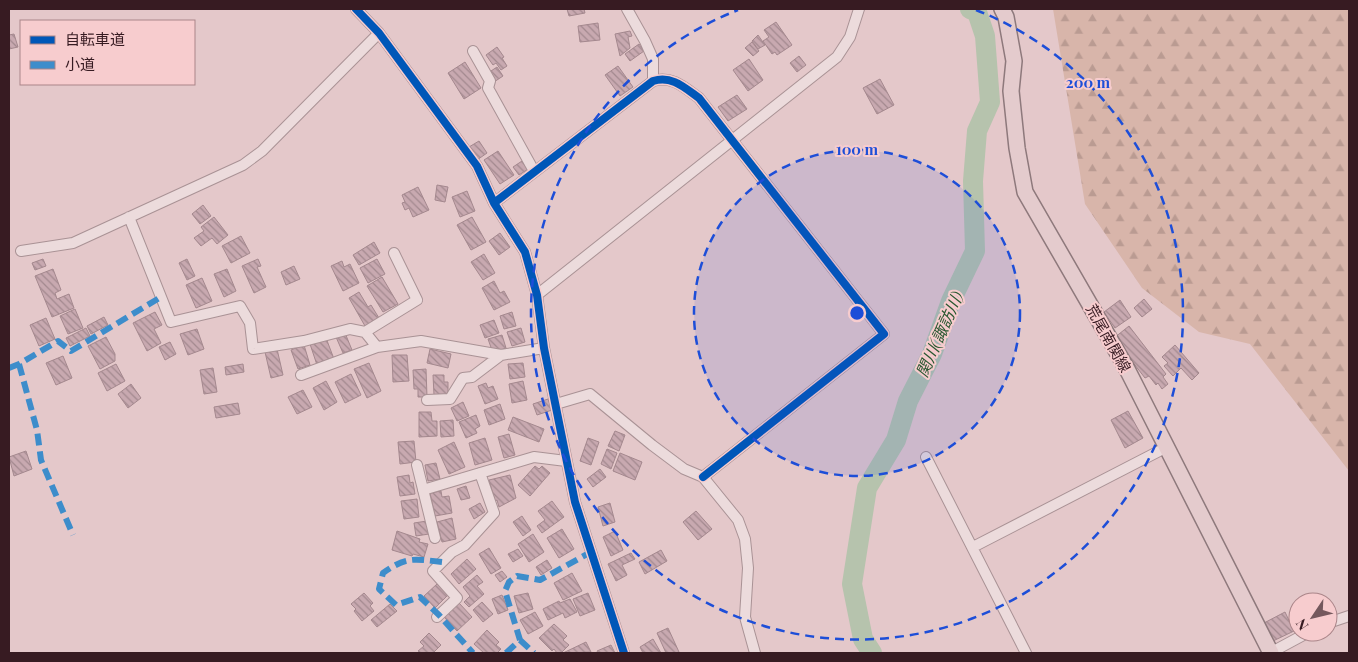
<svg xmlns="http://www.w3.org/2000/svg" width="1358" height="662" viewBox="0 0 1358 662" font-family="'Playfair Display','Noto Sans JP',serif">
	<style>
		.forest { fill: url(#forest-firs) }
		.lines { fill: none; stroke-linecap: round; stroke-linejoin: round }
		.river { stroke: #b6c3ad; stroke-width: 20 }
		.building { fill: url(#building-back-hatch); stroke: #a4888e }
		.street-casing { stroke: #a99295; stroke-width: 12 }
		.primary-casing { stroke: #8e797c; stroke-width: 18 }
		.street { stroke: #ecdbdc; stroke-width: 10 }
		.primary { stroke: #e4cbcd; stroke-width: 15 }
		.quiet { stroke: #3d8dcb; stroke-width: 6; stroke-dasharray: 12 6; stroke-linecap: butt }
		.cycleway-casing { stroke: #f7ccce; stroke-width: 11 }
		.cycleway { stroke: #0057b8; stroke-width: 8 }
		.ring { fill: none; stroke: #1d4ed8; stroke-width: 2.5; stroke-dasharray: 9 6 }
		.labels { text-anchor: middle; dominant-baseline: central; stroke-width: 4; stroke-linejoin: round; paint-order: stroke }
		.street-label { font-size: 15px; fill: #371b22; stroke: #f7ccce }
		.water-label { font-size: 16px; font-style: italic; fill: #295831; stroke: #f7ccce }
		.centre { fill: #1d4ed8; stroke: #f7ccce; stroke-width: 2.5 }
		.ring-label { font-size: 15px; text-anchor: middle; font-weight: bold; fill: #1d4ed8; stroke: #f7ccce; stroke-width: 4; stroke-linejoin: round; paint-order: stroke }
	</style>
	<defs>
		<pattern id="forest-firs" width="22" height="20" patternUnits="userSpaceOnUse" patternTransform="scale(1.25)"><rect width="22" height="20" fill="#d8b5aa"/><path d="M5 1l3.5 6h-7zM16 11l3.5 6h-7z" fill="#ba9b92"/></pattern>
		<pattern id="building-back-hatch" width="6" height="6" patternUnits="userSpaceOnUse" patternTransform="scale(1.25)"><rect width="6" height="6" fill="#c8a9b0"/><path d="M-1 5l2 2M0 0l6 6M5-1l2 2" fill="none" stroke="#a3898f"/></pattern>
	</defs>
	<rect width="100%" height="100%" fill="#e4c8ca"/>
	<path class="forest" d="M1053,9H1349V471L1250,344L1199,332L1142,288L1085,204Z"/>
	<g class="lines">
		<path class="river" d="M872,653L863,639L852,584L867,488L896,440L908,401L932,354L951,301L975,251L973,181L977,131L990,102L985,36L977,12L970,9"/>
	</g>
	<path class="building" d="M567,9H584L585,13L569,16Z
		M776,22L792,45L777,55L775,52L772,54L763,41L769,37L764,30Z
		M598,23L600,40L580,42L578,26Z
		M630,31L632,36L628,37L630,48L620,56L615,34Z
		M14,34L18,47L9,49V35Z
		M758,35L765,45L758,49L752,41Z
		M752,42L759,51L753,56L745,48Z
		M639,44L644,51L630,61L625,54Z
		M497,47L504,57L502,58L507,66L501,70L496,63L493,65L486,55Z
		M799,56L806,65L797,72L790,63Z
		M749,59L763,80L748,91L733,70Z
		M465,62L481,88L464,99L448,73Z
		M618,66L633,87L620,96L605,75Z
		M497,67L503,76L494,82L488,73Z
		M880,79L894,105L877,114L863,88Z
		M737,95L747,109L728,121L718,107Z
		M479,141L487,153L477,160L469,147Z
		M498,151L514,175L500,184L484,160Z
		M522,161L528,169L519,175L513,167Z
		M437,185L448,187L445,202L435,200Z
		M418,187L429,210L413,217L409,208L405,210L402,203L405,202L402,195Z
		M467,191L475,211L460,217L452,197Z
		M203,205L211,216L200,224L192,214Z
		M214,217L228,235L217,244L212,238L201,246L194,238L204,231L201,227Z
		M472,217L486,242L471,250L457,225Z
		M500,233L510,247L499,255L489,241Z
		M241,236L250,253L231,263L222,246Z
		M374,242L380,253L359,265L353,255Z
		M484,254L495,273L483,280L471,262Z
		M43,259L46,266L35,270L32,263Z
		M187,259L195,276L187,280L179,263Z
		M258,259L261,266L257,267L266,287L254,293L242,266Z
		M377,259L385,274L368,283L360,268Z
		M342,261L344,267L350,264L359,283L343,291L331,266Z
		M294,266L300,279L286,285L281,272Z
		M53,269L61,290L55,293L57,299L69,294L74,308L52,317L35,276Z
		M227,269L236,291L224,297L214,274Z
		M382,277L398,304L383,312L367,286Z
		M202,278L212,301L196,308L186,285Z
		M494,281L500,293L504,291L510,302L494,310L482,288Z
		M359,292L368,307L371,305L379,318L365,326L349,298Z
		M1144,299L1152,309L1142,317L1134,308Z
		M1120,300L1131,317L1115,328L1104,312Z
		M75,309L83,328L68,334L60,316Z
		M155,312L162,325L154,329L161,343L147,351L133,323Z
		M512,312L516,326L504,329L500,316Z
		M104,317L108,325L91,334L87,326Z
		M46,318L55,339L39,346L30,325Z
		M494,320L499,333L485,338L480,325Z
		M1129,326L1166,374L1163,377L1168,384L1162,389L1158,383L1156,385L1149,376L1145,378L1114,338Z
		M86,328L90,336L70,346L66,338Z
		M521,328L525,342L512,346L507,332Z
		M197,329L204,349L188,355L180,334Z
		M345,333L352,350L343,353L336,337Z
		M502,335L506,348L493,353L488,339Z
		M106,337L115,354V361L100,369L88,346Z
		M326,338L334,359L317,365L310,344Z
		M170,342L176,354L165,360L159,347Z
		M304,345L310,365L298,369L291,350Z
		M1175,345L1199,373L1192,380L1181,368L1173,376L1164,366L1168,363L1162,357Z
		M277,349L283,375L271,378L265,352Z
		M430,349L451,354L448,368L427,363Z
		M392,355H407L409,381L393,382Z
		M63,356L72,378L56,385L46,363Z
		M369,363L381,391L367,398L354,369Z
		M523,363L525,377L510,379L508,364Z
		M116,364L125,381L107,391L98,373Z
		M243,364L244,372L226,375L225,367Z
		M213,368L217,392L204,394L200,370Z
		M426,369L427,397H418V389H414L413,370Z
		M351,374L361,395L345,403L335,382Z
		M433,375H444V382H448V395H434Z
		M326,381L337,402L324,410L313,388Z
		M523,381L527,400L512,403L509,384Z
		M486,383L488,388L493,386L498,399L485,404L478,386Z
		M131,384L141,398L128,408L118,394Z
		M303,390L312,407L297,414L288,397Z
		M548,399L552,410L537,415L533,404Z
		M463,402L469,416L457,421L451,408Z
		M238,403L240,414L216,418L214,407Z
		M500,404L505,419L489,425L484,410Z
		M1128,411L1143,438L1125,448L1111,420Z
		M419,412H431L432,421H437V436L419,437Z
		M476,415L480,426L475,429L477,433L466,438L459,422Z
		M513,417L544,429L539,442L508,430Z
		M453,420L454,436L441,437L440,421Z
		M615,431L625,435L619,451L608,446Z
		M509,434L515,455L504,458L498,437Z
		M485,438L492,460L475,465L469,443Z
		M588,438L599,442L591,465L580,461Z
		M414,441L416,462L400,464L398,442Z
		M454,442L465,467L449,474L438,450Z
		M607,449L617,453L611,469L601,464Z
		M26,451L32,469L14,476L9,457Z
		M620,453L642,462L635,480L613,471Z
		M436,463L440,479L428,481L425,465Z
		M535,466L539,469L542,466L550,473L530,496L518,485Z
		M600,469L606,477L593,487L587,479Z
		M409,475L410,483L413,482L415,494L400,496L397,477Z
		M510,475L516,498L499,507L497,500L495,501L489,480Z
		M466,486L470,498L461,500L457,489Z
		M441,491L442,497L449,496L452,513L435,516L430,493Z
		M417,499L419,517L404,519L401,501Z
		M552,501L564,517L542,533L537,526L545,520L538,511Z
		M480,503L485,512L474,519L469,509Z
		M610,503L615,522L603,526L598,507Z
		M696,511L712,529L698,540L683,522Z
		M522,516L531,530L523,536L513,522Z
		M452,518L456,539L442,542L437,522Z
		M427,521L429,534L416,536L414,523Z
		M562,529L574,549L559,558L547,538Z
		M397,531L420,539L419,542L428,544L424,557L413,554L412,556L392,550Z
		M615,531L623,550L611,556L603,537Z
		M533,534L544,552L529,562L518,544Z
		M489,548L501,568L491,574L479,554Z
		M518,549L523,556L513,562L508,554Z
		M661,550L667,561L645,574L639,562Z
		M631,553L635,559L622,565L627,575L616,581L608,564Z
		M467,559L476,569L459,584L451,574Z
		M547,560L552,568L541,575L536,567Z
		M502,571L507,577L500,582L495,575Z
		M572,573L582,591L563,600L554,583Z
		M477,575L483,582L477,586L484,594L469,607L464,602L470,596L463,587Z
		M437,584L448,595L435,608L424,596Z
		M364,593L373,603L370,606L374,611L362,621L354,611L356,609L351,604Z
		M528,593L533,609L519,613L514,596Z
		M588,593L595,610L580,616L573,599Z
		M502,595L508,610L498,614L492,599Z
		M570,599L577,612L565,618L563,613L548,620L543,609L559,601L560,603Z
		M482,602L493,614L483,622L473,610Z
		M459,603L472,617L457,631L444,617Z
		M390,604L397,611L377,627L371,620Z
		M535,612L543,626L528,634L520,620Z
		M1285,612L1294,631L1273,641L1264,623Z
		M554,624L567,636L563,640L569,645L561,653H557L554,649L552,651L539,638Z
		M668,628L679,652L675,653H666L657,633Z
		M487,630L499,642L496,645L501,649L497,653H484L474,644Z
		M429,633L441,645L433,653H421L418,651L424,646L420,642Z
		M653,639L661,653H643L640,647Z
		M586,642L591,652L563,653Z
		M611,645L615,653H598L597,651Z"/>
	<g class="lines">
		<defs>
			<path id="street" d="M356,9L379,33L477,166L494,203L525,252L537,295L544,348L575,502L624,653
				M627,9L645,41L653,59V81
				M473,51L490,81L488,88L534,171
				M494,203L653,81C672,75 685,88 699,98L884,334L703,477
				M129,217L171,322L240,306L250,323L253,349L304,341L350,329L365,332L377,347L421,341L501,355L544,348
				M21,251L73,243L243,165L262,151L379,33
				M537,295L837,57L850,37L859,9
				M365,332L417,300L394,253
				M301,375L377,347
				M427,400L450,399L463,378L472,377L501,355
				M556,404L590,394L652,445L684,469L703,477L738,520L745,539L748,568L745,617L755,653
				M926,457L1026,653
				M417,465L435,538
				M423,490L534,457L566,461
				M973,547L1167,447
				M437,617L457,598L433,571L452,552L465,545L494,513L480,473
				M1328,623L1349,616
				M1270,653L1309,632"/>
			<path id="primary" d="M1002,9L1006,17L1014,61L1011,91L1017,148L1025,192L1127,369L1271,653"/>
		</defs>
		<use href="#street" class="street-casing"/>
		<use href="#primary" class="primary-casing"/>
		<use href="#street" class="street"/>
		<use href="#primary" class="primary"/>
		<path class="quiet" d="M19,364L37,430L41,460L73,535
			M9,368L19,364L58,341L71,351L161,297
			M442,562C414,559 407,556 383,573L379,589L396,605L420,597L439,615L473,653
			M520,640L534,653
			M506,653L520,640L505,591L509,582L517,576L540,580L591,552"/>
		<defs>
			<path id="cycleway" d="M356,9L379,33L477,166L494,203L525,252L537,295L544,348L575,502L624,653
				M494,203L653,81C672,75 685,88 699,98L884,334L703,477"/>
		</defs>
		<use href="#cycleway" class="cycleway-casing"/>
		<use href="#cycleway" class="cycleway"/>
	</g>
	<circle cx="857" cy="313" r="163" fill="#1d4ed8" fill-opacity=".12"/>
	<g class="ring">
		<circle cx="857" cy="313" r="163"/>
		<path d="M976 10A326 326 0 1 1 738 10"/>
	</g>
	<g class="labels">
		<g class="street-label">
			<text transform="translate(1109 338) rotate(61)">荒尾南関線</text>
		</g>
		<g class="water-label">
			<text transform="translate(939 334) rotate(-66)">関川(諏訪川)</text>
		</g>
	</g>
	<circle cx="857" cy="313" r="8" class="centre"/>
	<g class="ring-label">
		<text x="1088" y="88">200 m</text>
		<text x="857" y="155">100 m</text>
	</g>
	<rect width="1358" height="662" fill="none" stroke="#371b22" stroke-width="20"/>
	<rect x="20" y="20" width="175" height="65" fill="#f7ccce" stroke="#aa8589"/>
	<rect x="30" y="36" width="25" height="8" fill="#0057b8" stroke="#aa8589"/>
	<text x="65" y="45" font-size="15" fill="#371b22">自転車道</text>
	<rect x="30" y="61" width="25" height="8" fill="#3d8dcb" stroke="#aa8589"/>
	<text x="65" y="70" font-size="15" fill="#371b22">小道</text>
	<g transform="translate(1313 617) rotate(235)"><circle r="24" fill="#f7ccce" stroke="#aa8589"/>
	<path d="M0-4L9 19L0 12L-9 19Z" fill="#74585d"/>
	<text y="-8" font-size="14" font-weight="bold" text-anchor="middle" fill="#371b22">N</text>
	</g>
</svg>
